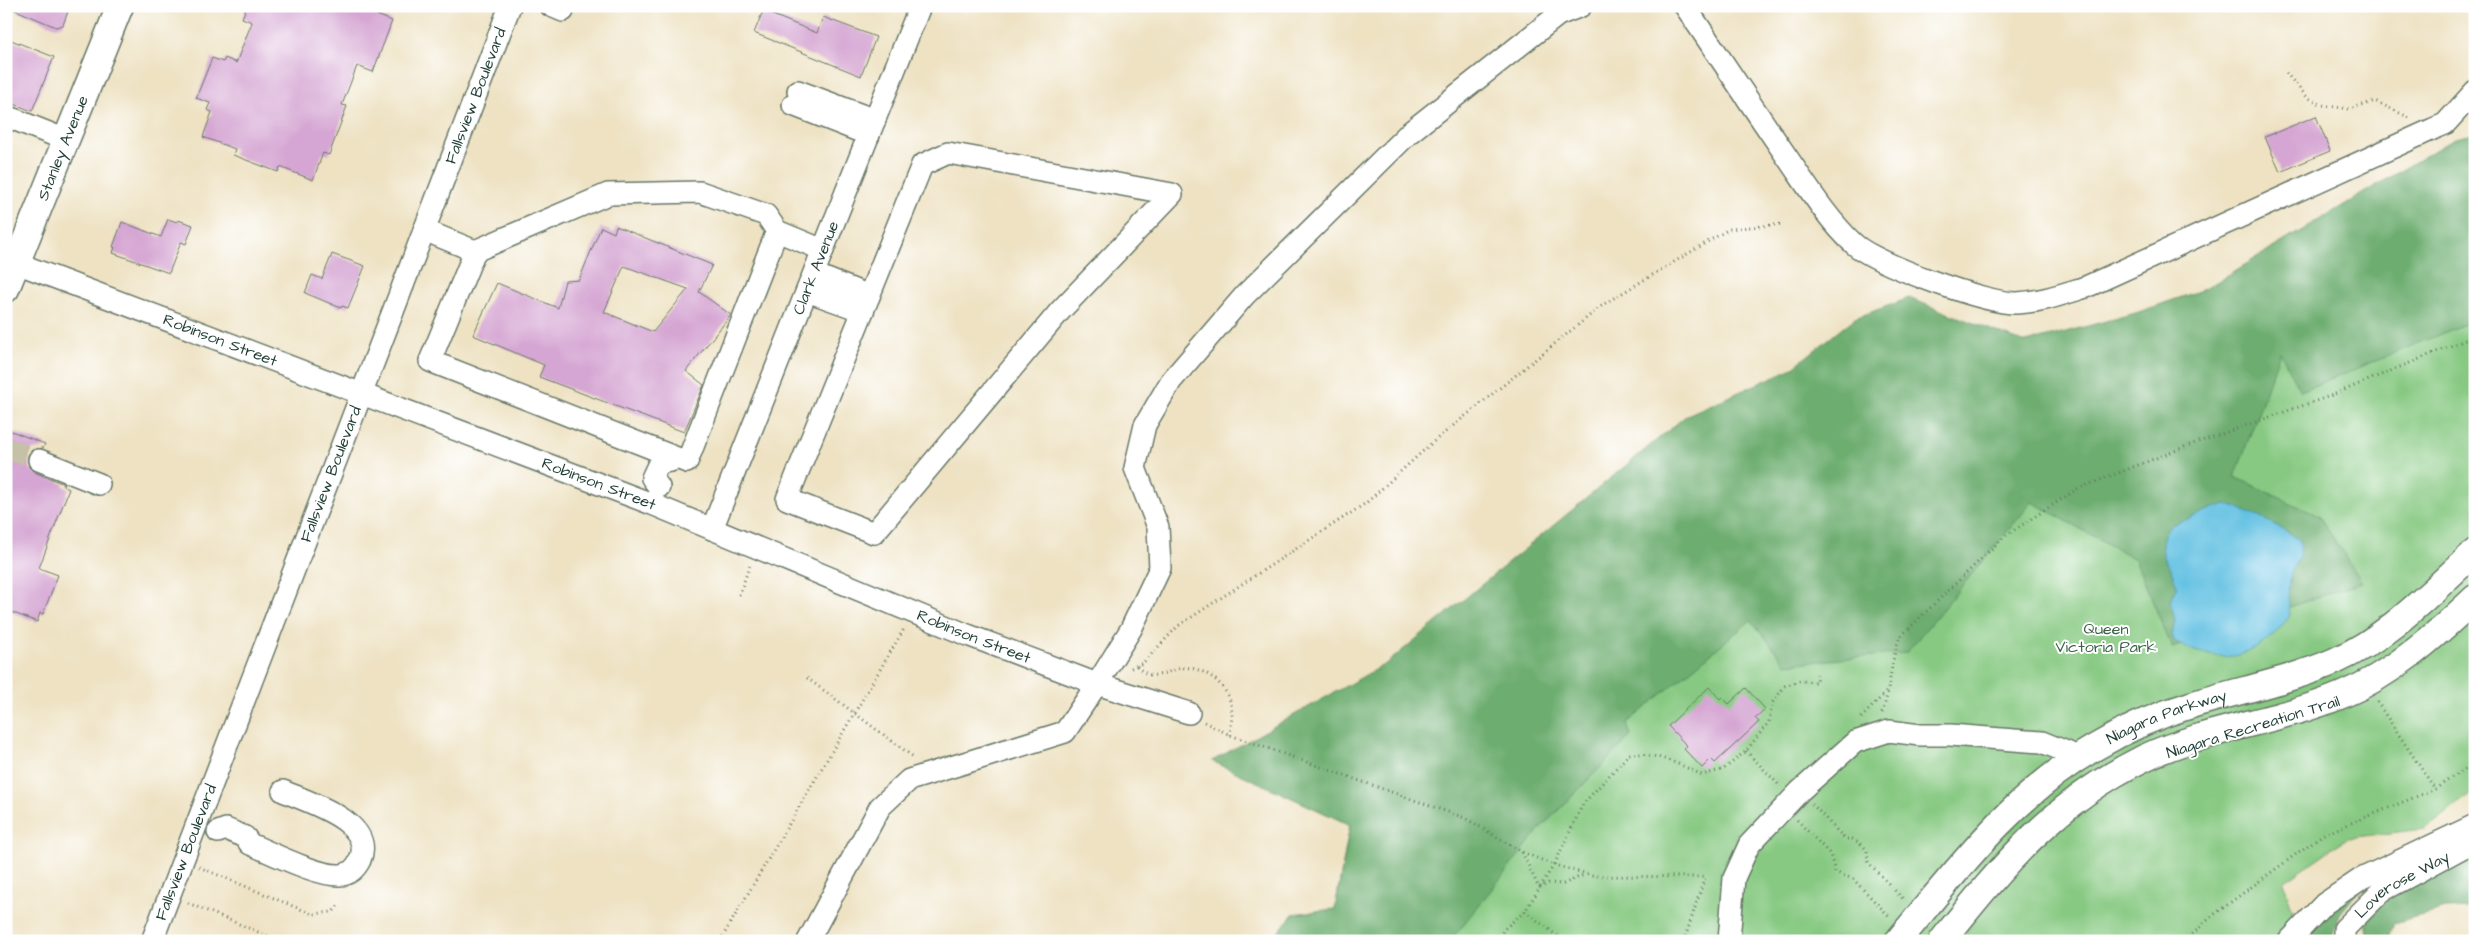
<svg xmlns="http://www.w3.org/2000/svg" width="2481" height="947" viewBox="0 0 2481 947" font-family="'Architects Daughter',sans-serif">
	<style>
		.green { fill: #87c982; stroke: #53835b }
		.forest { fill: #6dad70; stroke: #467552 }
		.water { fill: #64c1e2; stroke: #427f8b }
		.building { fill: #d5a6d3; fill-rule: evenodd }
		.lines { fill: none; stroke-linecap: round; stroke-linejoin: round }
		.minor-tunnel { stroke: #c5c1a6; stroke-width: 21; stroke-dasharray: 21 11; stroke-linecap: butt }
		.minor-casing { stroke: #677766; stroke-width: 24 }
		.major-casing { stroke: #677766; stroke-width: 29 }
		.path { stroke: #677766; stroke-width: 3; stroke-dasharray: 1 4; stroke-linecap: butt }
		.minor { stroke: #fff; stroke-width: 21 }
		.major { stroke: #fff; stroke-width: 26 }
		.labels { text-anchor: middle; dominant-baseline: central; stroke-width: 4; stroke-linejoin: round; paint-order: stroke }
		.street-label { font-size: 16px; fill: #1f3d34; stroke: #fff }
		.park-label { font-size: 16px; fill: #396048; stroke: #fff }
	</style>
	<rect width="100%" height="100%" fill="#fff"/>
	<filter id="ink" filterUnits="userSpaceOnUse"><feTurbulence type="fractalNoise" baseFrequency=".02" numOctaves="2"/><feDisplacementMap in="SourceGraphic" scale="10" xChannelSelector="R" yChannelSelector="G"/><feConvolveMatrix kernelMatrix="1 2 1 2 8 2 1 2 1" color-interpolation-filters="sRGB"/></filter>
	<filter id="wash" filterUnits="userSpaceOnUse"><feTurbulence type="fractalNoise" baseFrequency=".0096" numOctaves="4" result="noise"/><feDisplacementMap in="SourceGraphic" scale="20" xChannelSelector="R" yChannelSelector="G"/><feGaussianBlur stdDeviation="1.12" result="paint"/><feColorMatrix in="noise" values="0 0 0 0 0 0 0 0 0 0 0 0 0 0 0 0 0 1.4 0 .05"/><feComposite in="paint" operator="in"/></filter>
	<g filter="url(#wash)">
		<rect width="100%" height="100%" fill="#eee2c3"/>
		<path class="green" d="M2475,134V792L2424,829L2347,838L2284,882C2291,912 2303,916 2278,941H1271L1293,914L1335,909L1350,824L2139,312L2205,289L2455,138Z"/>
		<path class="forest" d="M2475,134V320L2301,391L2280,352L2235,477L2319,516L2362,582L2172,648L2135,559L2032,502L1906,653L1786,664L1751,620L1627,723L1631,736L1540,829L1450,941H1271L1293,914L1335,909L1350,825L1212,761L1387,663L1687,415L1791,369L1855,318L1909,298L2025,343L2139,312L2205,289L2455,138Z
			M2475,848V908L2445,909L2394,923L2390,934L2392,941H2368L2365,920L2378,905Z
			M2361,888L2340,914L2330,941H2298L2331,909Z"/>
		<path class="water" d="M2226,504C2254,514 2275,523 2300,540C2303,559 2293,561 2290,578C2287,590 2288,603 2290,615C2278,633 2256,653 2234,656C2215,659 2190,650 2174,642L2172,635L2175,620L2170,601L2177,587C2171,562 2151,551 2170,525C2190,520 2206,509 2226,504Z"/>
		<g id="blocks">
			<path class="building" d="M6,6H70L63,25L56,27Z
				M247,6H381L377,15L392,21L373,72L357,66L342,105L347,106L329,155L323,153L313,180L280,167L278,172L233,155L235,149L203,137L212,112L207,110L210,103L196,98L212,58L223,62L225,58L236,63L252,22L242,18Z
				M763,11L817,33L823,17L876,37L861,76L754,33Z
				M6,38L54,57L32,111L6,101Z
				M2316,116L2330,151L2280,172L2265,137Z
				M168,219L177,222L178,220L193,225L186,244L181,242L169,273L113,253L115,247H113L122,222L161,237Z
				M616,226L712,265L699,292L731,315L686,371L704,385L684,432L539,377L544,365L473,335L497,283L558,308L565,281L579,280L601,227L614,233ZM624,266L688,289L653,332L604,312Z
				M332,254L365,266L348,308L342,306L341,308L305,293L312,275L322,279Z
				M6,429L45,444L43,448L32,450L28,455L29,467L34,472L64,484L63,486L69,489L39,568L58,575L43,614L40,613L37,622L6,610Z
				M1709,687L1720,699L1722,697L1729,704L1746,688L1765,709L1755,718L1759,722L1715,763L1711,759L1702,768L1684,749L1687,746L1668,726Z"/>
		</g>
	</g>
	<g filter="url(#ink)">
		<use href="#blocks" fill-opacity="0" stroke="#677766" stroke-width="1"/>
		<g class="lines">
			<path class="minor-tunnel" d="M6,448L39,460"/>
			<defs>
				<g id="minor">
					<path d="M551,6L563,11"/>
					<path d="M1685,6C1720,58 1754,109 1789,160C1809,189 1829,221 1854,244C1876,264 1987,304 2017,303C2041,302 2063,294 2086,287L2433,129L2445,124L2475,91"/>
					<path d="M798,91L875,120"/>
					<path d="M793,105L869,135"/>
					<path d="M6,116L66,140"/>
					<path d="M948,153L1172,194L1060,311L874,533L787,499L922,165Z"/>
					<path d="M700,192L766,215L777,231L687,462L430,361L475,251L608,194Z"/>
					<path d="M424,230L475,251"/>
					<path d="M777,231L823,250"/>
					<path id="s1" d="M6,259L652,504L965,634L1097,684L1189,713"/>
					<path d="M814,274L869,296"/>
					<path d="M807,291L863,311"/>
					<path d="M39,460L99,484"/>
					<path d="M659,487L652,478L659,463L671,461"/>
					<path id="s2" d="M712,529L920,6"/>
					<path d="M218,832L226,829L245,837L250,844C272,853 317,876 340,875C349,875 356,868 360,860C376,822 308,802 283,791"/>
					<path id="s3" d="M152,941L510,6"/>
					<path d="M808,941L880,807L909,780L1065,732L1097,684L1131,629L1160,568L1158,527L1135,468L1145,425L1171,381L1245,295L1409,133L1558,15L1581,6"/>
					<path d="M1729,941L1734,878L1749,845L1800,791L1855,742L1889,731L1920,735H1950L2027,741L2042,742L2069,753L2074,760"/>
					<path d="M2289,941L2324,904L2361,879L2475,825"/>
					<path id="s4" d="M2344,941V929L2382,891L2475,841"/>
				</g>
				<g id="major">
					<path id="s5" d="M6,289L120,6"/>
					<path id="s6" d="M1898,941C1957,870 2013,795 2094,748C2124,730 2157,715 2191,705C2239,690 2289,681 2335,661C2391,636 2430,592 2475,552"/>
					<path d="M1942,941C2003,865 2054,802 2144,758C2207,728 2278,722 2342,695C2393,674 2435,636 2475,598"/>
				</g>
			</defs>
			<use href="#minor" class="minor-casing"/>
			<use href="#major" class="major-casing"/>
			<path class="path" d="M2286,73L2307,97L2322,105L2349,109L2375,101L2410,118
				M739,595L750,565
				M1137,666C1155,687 1171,665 1190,668C1208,670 1228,687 1231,705C1233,715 1231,725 1230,735
				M1131,668L1143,663L1178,626L1366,503L1433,442L1604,304L1729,229L1784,224
				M807,678L915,758
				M2377,702L2435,789
				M1882,713C1891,688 1890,661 1900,637L2005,536L2077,489L2187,446L2330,396L2475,336
				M1861,718L1888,690
				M1204,722L1230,735L1465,818L1522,852L1554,865L1583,804L1629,754C1653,752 1680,764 1702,775L1724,769L1746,751L1769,722L1772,703L1785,686L1799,681L1816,682L1817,674
				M1746,751L1778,784
				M1812,804L1845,839H1852L1860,843L1867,850L1868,862L1904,900
				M1797,820L1830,854L1835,872L1853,879L1890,917
				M1522,852L1539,888L1549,883L1563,884L1586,874
				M199,867L312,914L333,912L339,904
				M188,903L280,941
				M1525,911L1564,941
				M653,940L654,941
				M720,941L904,629
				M1497,941L1504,929L1525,911L1554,865L1595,876L1705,877L1684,941
				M2185,941L2212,916L2322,835L2435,789L2475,762"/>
			<use href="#minor" class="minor"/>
			<use href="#major" class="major"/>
		</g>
	</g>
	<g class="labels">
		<g class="street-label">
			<text stroke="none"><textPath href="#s3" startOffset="905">Fallsview Boulevard</textPath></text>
			<text stroke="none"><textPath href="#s5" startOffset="152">Stanley Avenue</textPath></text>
			<text stroke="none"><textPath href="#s2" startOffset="281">Clark Avenue</textPath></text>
			<text stroke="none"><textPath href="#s1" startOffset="229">Robinson Street</textPath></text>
			<text stroke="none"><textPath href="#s3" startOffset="500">Fallsview Boulevard</textPath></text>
			<text stroke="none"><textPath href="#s1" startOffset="634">Robinson Street</textPath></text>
			<text stroke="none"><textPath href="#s1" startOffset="1039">Robinson Street</textPath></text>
			<text stroke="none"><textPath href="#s6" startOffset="356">Niagara Parkway</textPath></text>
			<text transform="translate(2253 727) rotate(-17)">Niagara Recreation Trail</text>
			<text stroke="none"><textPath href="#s3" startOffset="95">Fallsview Boulevard</textPath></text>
			<text stroke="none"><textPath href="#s4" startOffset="86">Loverose Way</textPath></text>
		</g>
		<g class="park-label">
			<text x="2106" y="629">Queen<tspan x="2106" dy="18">Victoria Park</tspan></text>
		</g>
	</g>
	<rect width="2481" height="947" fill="none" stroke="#fff" stroke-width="25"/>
</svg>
